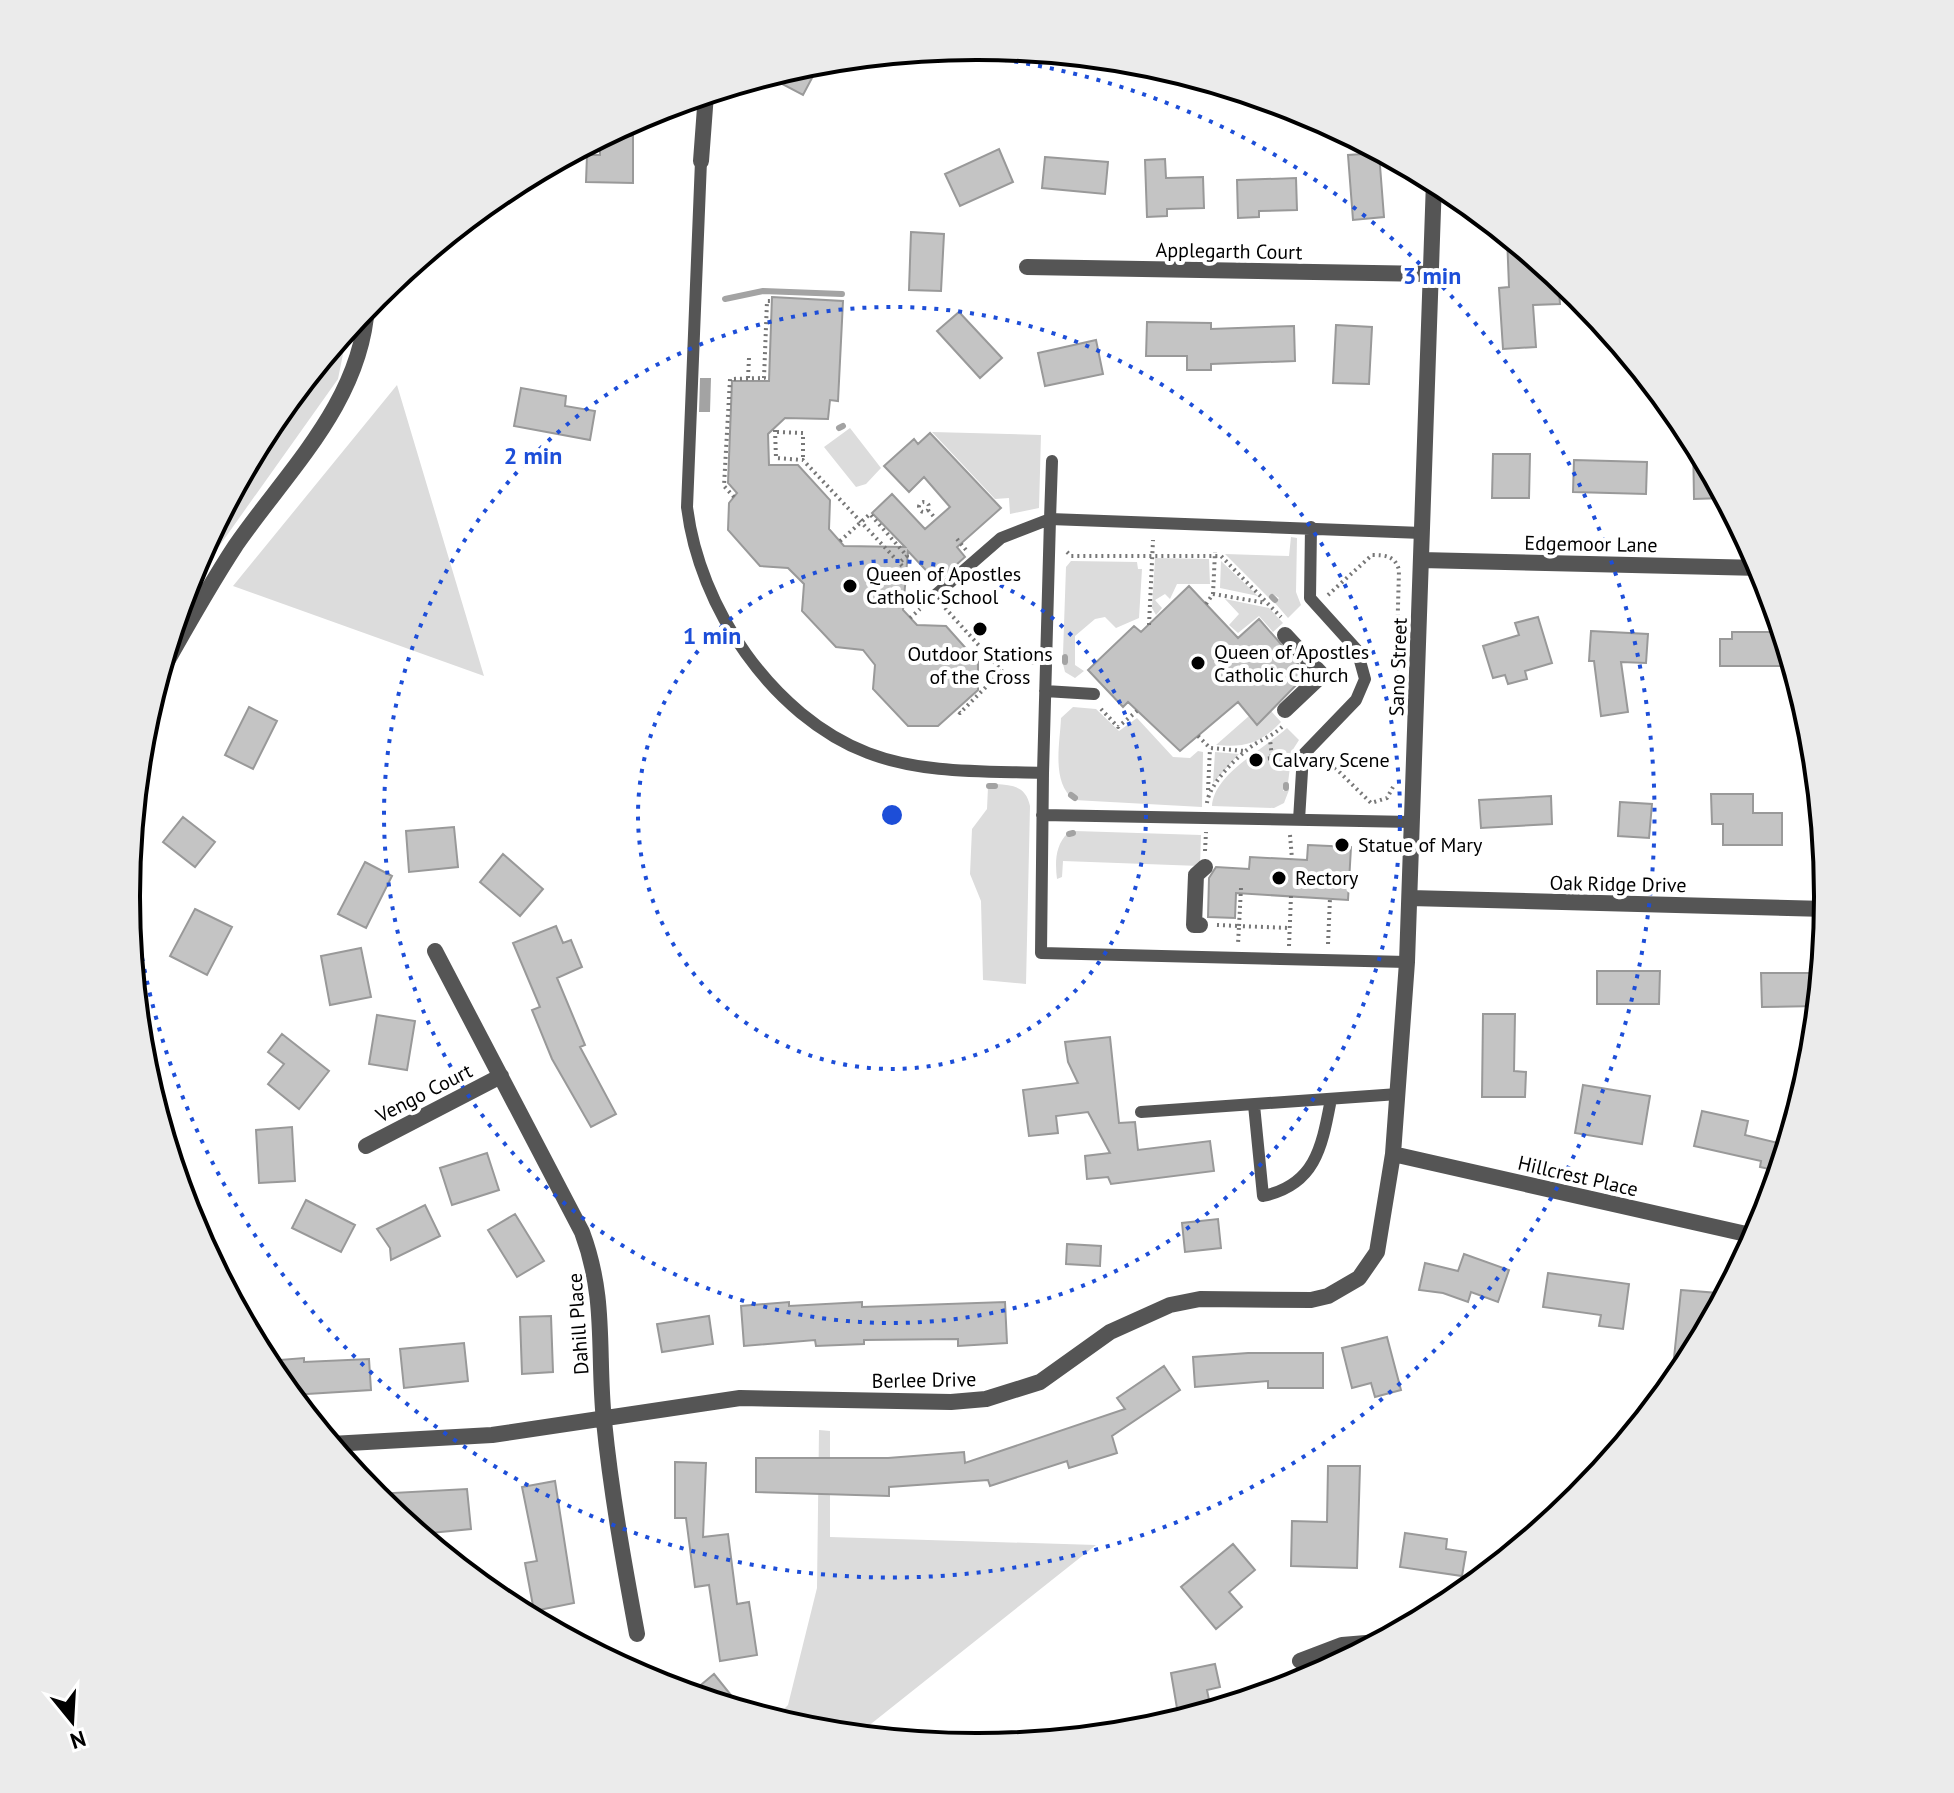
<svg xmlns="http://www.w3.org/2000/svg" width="1954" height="1793" viewBox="0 0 1954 1793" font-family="'PT Sans',sans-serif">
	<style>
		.green { fill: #dcdcdc }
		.water { fill: #a3a3a3 }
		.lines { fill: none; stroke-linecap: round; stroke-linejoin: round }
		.stream { stroke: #a3a3a3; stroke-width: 6 }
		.building { fill: #c4c4c4; stroke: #999; stroke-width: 2 }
		.path { stroke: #777; stroke-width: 4; stroke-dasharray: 2 4; stroke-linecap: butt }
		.lane { stroke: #555; stroke-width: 12 }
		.street { stroke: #555; stroke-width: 16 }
		.ring { fill: none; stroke: #1d4ed8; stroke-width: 4; stroke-dasharray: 4 8 }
		.poi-dot { fill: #000; stroke: #fff; stroke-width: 3 }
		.labels { text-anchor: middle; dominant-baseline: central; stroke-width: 8; stroke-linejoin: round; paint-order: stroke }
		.street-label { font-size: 20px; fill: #000; stroke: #fff }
		.poi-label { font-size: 20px; fill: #000; stroke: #fff; text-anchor: start }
		.rim { fill: none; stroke: #000; stroke-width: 4 }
		.centre { fill: #1d4ed8; stroke: #fff; stroke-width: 4 }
		.ring-label { font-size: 24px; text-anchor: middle; font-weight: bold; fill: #1d4ed8; stroke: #fff; stroke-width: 8; stroke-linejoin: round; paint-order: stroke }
	</style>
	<rect width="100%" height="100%" fill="#fff"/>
	<path class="green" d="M348,329L338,379L183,597L191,571L270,424Z
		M397,385L484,676L233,586Z
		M850,428L881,468L866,484L856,487L824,447Z
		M932,432L1041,435L1039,508L1010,514L1009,498L995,499Z
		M1291,537L1297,538L1296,592L1301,605L1288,618L1275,603L1279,598L1273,594L1269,598L1225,554L1289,556Z
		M1155,558L1209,559L1210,584H1177L1170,599L1165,594L1155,600L1162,608L1156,615L1152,608Z
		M1071,561L1137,562L1138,569H1142L1139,618L1116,628L1105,617L1095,619L1075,636V665L1084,671L1075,678L1065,672L1063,664H1068V655L1063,654L1066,567Z
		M1221,561L1258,596L1220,588Z
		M1225,599L1269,608L1283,623L1273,632L1259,616L1238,633L1229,625L1239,614Z
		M1073,707L1096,709L1119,731L1137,718L1173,757L1190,758L1198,751L1203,752L1202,807L1074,800C1051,782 1060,744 1061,718Z
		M1271,711L1281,722C1261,743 1245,748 1216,745L1249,716L1257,724Z
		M1287,728L1299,740L1292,751L1288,783L1283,785V791L1289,790L1284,803L1274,808L1212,806C1214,773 1266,748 1287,728Z
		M1215,752L1239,754L1213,783Z
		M996,784C1014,785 1026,787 1030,806L1026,984L983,980L981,901L970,874L972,829L987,809L988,787L996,788Z
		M1075,831L1201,835L1200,866L1063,861L1062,877L1057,879C1055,863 1055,845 1068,833L1075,835Z
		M819,1430L830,1431V1537L1096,1545L857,1735L811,1731L774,1719L788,1705L817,1588Z"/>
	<path class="water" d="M700,378H711L710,412H699Z"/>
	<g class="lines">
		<path class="stream" d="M725,299L763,291L842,294
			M839,428L843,426
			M1272,597L1275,600
			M1065,657V662
			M1034,662V654
			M1286,785V788
			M989,786H995
			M1071,795L1075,798
			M1069,834L1073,833"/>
	</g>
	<path class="building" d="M821,61L803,95L767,76L812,62Z
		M606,135L633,136V183L586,182L587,155H600V138Z
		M999,149L1013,182L960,206L945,174Z
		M1379,153L1384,217L1353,220L1348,155Z
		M1045,157L1108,162L1105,194L1042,188Z
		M1165,159L1166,178L1203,177L1204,208L1167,209V216L1147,217L1145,160Z
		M1296,178L1297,210L1259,211V217L1238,218L1237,180Z
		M911,232L944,234L941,291L909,290Z
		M1507,236L1558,279L1560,304L1533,305L1536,347L1503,349L1499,288L1509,287Z
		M772,297L843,301L838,401L830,400L828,419L785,418L768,434L769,465H798L830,500L829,529L844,546L905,547L872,513L892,494L925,529L950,507L924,477L909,492L884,466L914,439L918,444L930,433L1001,508L957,547L965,557L937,582L908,551L903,610L917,625L946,626L978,662V690L938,726H908L873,689L875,665L863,650L836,647L802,611L804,584L788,568L760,566L728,530L729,503L737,493L728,483L732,381H769Z
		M959,312L1002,358L980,378L937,331Z
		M1147,322L1211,323V329L1294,326L1295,361L1211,364V370H1187V356H1146Z
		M1336,325L1372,327L1369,384L1333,383Z
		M1096,340L1103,374L1045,386L1038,353Z
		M521,388L566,396L565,406L595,411L590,440L514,426Z
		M1693,440L1716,484L1724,498L1694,499Z
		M1493,454H1530L1529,498H1492Z
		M1574,460L1647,462L1646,494L1573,492Z
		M1189,586L1238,638L1259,619L1307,674L1257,725L1238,702L1180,751L1128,702L1123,707L1088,670L1134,626L1141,632Z
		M1538,617L1552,663L1525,671L1527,679L1508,684L1505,675L1493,678L1483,646L1519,635L1515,623Z
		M1591,631L1648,634L1646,663L1621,662L1628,712L1601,716L1594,661H1589Z
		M1732,632H1781L1788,666H1720V639H1732Z
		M249,707L277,721L253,769L225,755Z
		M1711,794H1753V813H1782V845H1723V824H1712Z
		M1551,796L1552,824L1481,828L1479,800Z
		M1620,802L1652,804L1649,838L1618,836Z
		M183,817L215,842L195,867L163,842Z
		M454,827L458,867L409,872L406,831Z
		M1308,845L1351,847L1348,900L1236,893L1235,918L1208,917L1209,878L1216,867L1249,869L1250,857L1307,860Z
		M503,854L543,889L520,916L480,882Z
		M365,862L392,876L366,928L338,914Z
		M195,909L232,927L207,975L170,956Z
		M556,926L563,943L571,940L582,967L557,978L585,1045L580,1047L616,1114L591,1127L552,1059L532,1010L540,1007L513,943Z
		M361,948L371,997L330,1005L321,956Z
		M1597,971H1660L1659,1004H1597Z
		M1761,973H1820L1817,1006L1762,1007Z
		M1483,1014H1515L1514,1071L1526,1072L1525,1097H1482Z
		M377,1015L415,1021L407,1070L369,1064Z
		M282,1034L329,1071L299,1109L268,1084L284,1064L268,1052Z
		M1110,1037L1119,1123L1135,1122L1138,1150L1210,1141L1214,1171L1111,1184L1108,1177L1087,1179L1085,1156L1110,1153L1088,1112L1056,1116L1058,1133L1029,1136L1023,1090L1078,1083L1068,1062L1065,1042Z
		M1583,1085L1650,1096L1642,1144L1575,1133Z
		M1702,1111L1748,1121L1745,1135L1786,1145L1778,1171L1760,1167L1761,1161L1694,1146Z
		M292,1127L295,1181L259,1183L256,1130Z
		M487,1153L499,1190L452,1205L440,1168Z
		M306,1200L355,1225L341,1252L292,1228Z
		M425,1205L440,1236L391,1260L390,1248L377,1229Z
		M515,1214L544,1261L517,1277L488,1230Z
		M1218,1219L1221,1248L1185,1252L1182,1223Z
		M1067,1244L1101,1246L1100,1266L1066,1264Z
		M1464,1254L1509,1270L1498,1302L1471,1292L1468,1302L1443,1293L1419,1290L1425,1263L1458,1271Z
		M1548,1273L1629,1284L1623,1329L1599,1326L1601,1315L1543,1307Z
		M1681,1290L1718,1293L1717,1308L1689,1359L1674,1358Z
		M789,1302V1306L862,1302V1307L1005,1302L1007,1343L958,1346V1339L864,1340V1344L816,1346L815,1340L744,1346L741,1306Z
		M551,1316L553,1372L522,1374L520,1317Z
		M709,1316L713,1344L662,1352L657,1324Z
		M1387,1337L1401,1390L1375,1397L1371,1383L1352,1388L1342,1348Z
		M464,1343L468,1381L404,1388L400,1349Z
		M1248,1353H1323V1388H1268V1381L1195,1387L1193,1357Z
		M304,1358V1362L369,1359L371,1390L291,1395L266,1361Z
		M1164,1366L1180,1390L1112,1436L1117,1453L1069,1468L1067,1461L990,1486L988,1480L889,1487V1496L756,1492V1458H888L964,1452L965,1463L1125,1409L1117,1398Z
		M675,1462L706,1463L703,1537L728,1534L737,1604L749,1602L757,1655L720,1661L709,1585L695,1587L686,1518H675Z
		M1328,1466H1360L1357,1568L1291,1566L1292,1521L1327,1522Z
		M555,1481L574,1603L534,1611L525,1563L537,1561L522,1487Z
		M467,1489L471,1529L420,1534L373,1494Z
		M1405,1533L1447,1539L1446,1549L1466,1552L1462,1576L1400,1567Z
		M1233,1544L1255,1570L1229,1592L1242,1607L1216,1629L1181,1587Z
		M1215,1664L1220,1687L1207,1690L1211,1710L1179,1720L1171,1673Z
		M714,1674L743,1710L690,1694Z"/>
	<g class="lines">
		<path class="path" d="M748,378L749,358
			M775,430L776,458L803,460L921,586
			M777,432L803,433V460
			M734,497L724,486L730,379L764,378L767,301H772
			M919 507a5 5 0 1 1 10 0a5 5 0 1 1-10 0Z
			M928,510L936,519
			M957,539L966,550
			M840,541L870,514L907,556L900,562
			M1067,552L1071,556H1221L1281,617
			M1213,594L1266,603
			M1328,595L1372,555C1386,555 1395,556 1399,570L1396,678
			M1206,604L1213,594L1215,552
			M945,608L1002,671L960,713L956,709
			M910,618L920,609
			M1149,625L1153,540
			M1101,709L1118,727L1137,711
			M1198,736L1210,748L1245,751
			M1322,755L1371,803L1387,798L1393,787
			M1256,760L1272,758L1270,739
			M1208,790L1210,748
			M1207,803C1209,784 1238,755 1255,744C1265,738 1272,736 1282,727
			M1290,835L1292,859
			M1205,851L1206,832
			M1241,888L1239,926L1290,928
			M1217,925L1239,926L1238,944
			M1328,944L1330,898
			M1289,946L1291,896"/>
		<path class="lane" d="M701,161L687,507C699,607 772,716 868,753C923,774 985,771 1043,773L1041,953L1407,962
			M932,598L1001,538L1050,519L1052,461
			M1045,691L1094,694
			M1043,773L1050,519L1422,533
			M1042,815L1412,822
			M1299,820L1303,755L1356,700L1365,679L1357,650L1310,598L1311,527
			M1254,1105L1263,1196C1316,1185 1322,1146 1331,1099
			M1141,1112L1398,1094"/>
		<path class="street" d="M701,161L706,94
			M1027,267L1431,274
			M1421,560L1761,568
			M161,672C185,629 209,586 236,545C288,470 361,402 367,306
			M1285,710L1322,675L1285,635
			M1410,898L1826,909
			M1200,925H1194L1196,875L1205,867
			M435,951L582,1232C607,1299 597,1352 604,1421C611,1492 624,1564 637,1634
			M366,1146L501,1076
			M1393,1154L1755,1236
			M331,1444L492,1435L740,1398L951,1402L986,1399L1040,1382L1110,1332L1170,1305L1200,1299L1311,1300L1328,1296L1359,1278L1377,1252L1393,1154L1407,962L1434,181
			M1300,1661L1342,1645L1378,1642"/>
	</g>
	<g class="ring">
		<circle cx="892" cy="815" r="254"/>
		<circle cx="892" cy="815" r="508"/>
		<path d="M919 52A763 763 0 1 1 130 862"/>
	</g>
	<g class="poi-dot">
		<circle cx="850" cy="586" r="8"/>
		<circle cx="980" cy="629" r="8"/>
		<circle cx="1198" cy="663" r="8"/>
		<circle cx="1256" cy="760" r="8"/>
		<circle cx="1342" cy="845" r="8"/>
		<circle cx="1279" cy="878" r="8"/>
	</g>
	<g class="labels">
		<g class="street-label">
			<text transform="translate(1229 251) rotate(1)">Applegarth Court</text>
			<text transform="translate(1591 544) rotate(1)">Edgemoor Lane</text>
			<text transform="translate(1398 667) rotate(-88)">Sano Street</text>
			<text transform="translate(1618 884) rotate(1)">Oak Ridge Drive</text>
			<text transform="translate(424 1093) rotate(-27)">Vengo Court</text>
			<text transform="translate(1578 1176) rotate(13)">Hillcrest Place</text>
			<text transform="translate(578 1324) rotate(-94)">Dahill Place</text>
			<text transform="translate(924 1380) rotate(-1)">Berlee Drive</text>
		</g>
		<g class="poi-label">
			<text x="866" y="574">Queen of Apostles<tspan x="866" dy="23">Catholic School</tspan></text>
			<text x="1214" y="652">Queen of Apostles<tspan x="1214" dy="23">Catholic Church</tspan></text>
			<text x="980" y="654" text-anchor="middle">Outdoor Stations<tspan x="980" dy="23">of the Cross</tspan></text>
			<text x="1272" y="760">Calvary Scene</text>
			<text x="1358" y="845">Statue of Mary</text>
			<text x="1295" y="878">Rectory</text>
		</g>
	</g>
	<path d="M0 0H1954V1793H0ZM976 60H978A836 836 0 0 1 1814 896V897A836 836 0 0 1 978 1733H976A836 836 0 0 1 140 897V896A836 836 0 0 1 976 60Z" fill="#ebebeb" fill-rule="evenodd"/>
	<path class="rim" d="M976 60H978A836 836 0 0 1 1814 896V897A836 836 0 0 1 978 1733H976A836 836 0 0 1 140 897V896A836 836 0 0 1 976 60Z"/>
	<circle cx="892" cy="815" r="12" class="centre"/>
	<g class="ring-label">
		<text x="1432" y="284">3 min</text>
		<text x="533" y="464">2 min</text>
		<text x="712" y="644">1 min</text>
	</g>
	<g transform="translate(72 1721) rotate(162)" stroke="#ffffff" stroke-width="6" paint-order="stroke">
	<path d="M0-6L14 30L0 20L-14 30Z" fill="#000000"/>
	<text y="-12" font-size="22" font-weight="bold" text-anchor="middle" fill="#000000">N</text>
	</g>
</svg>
